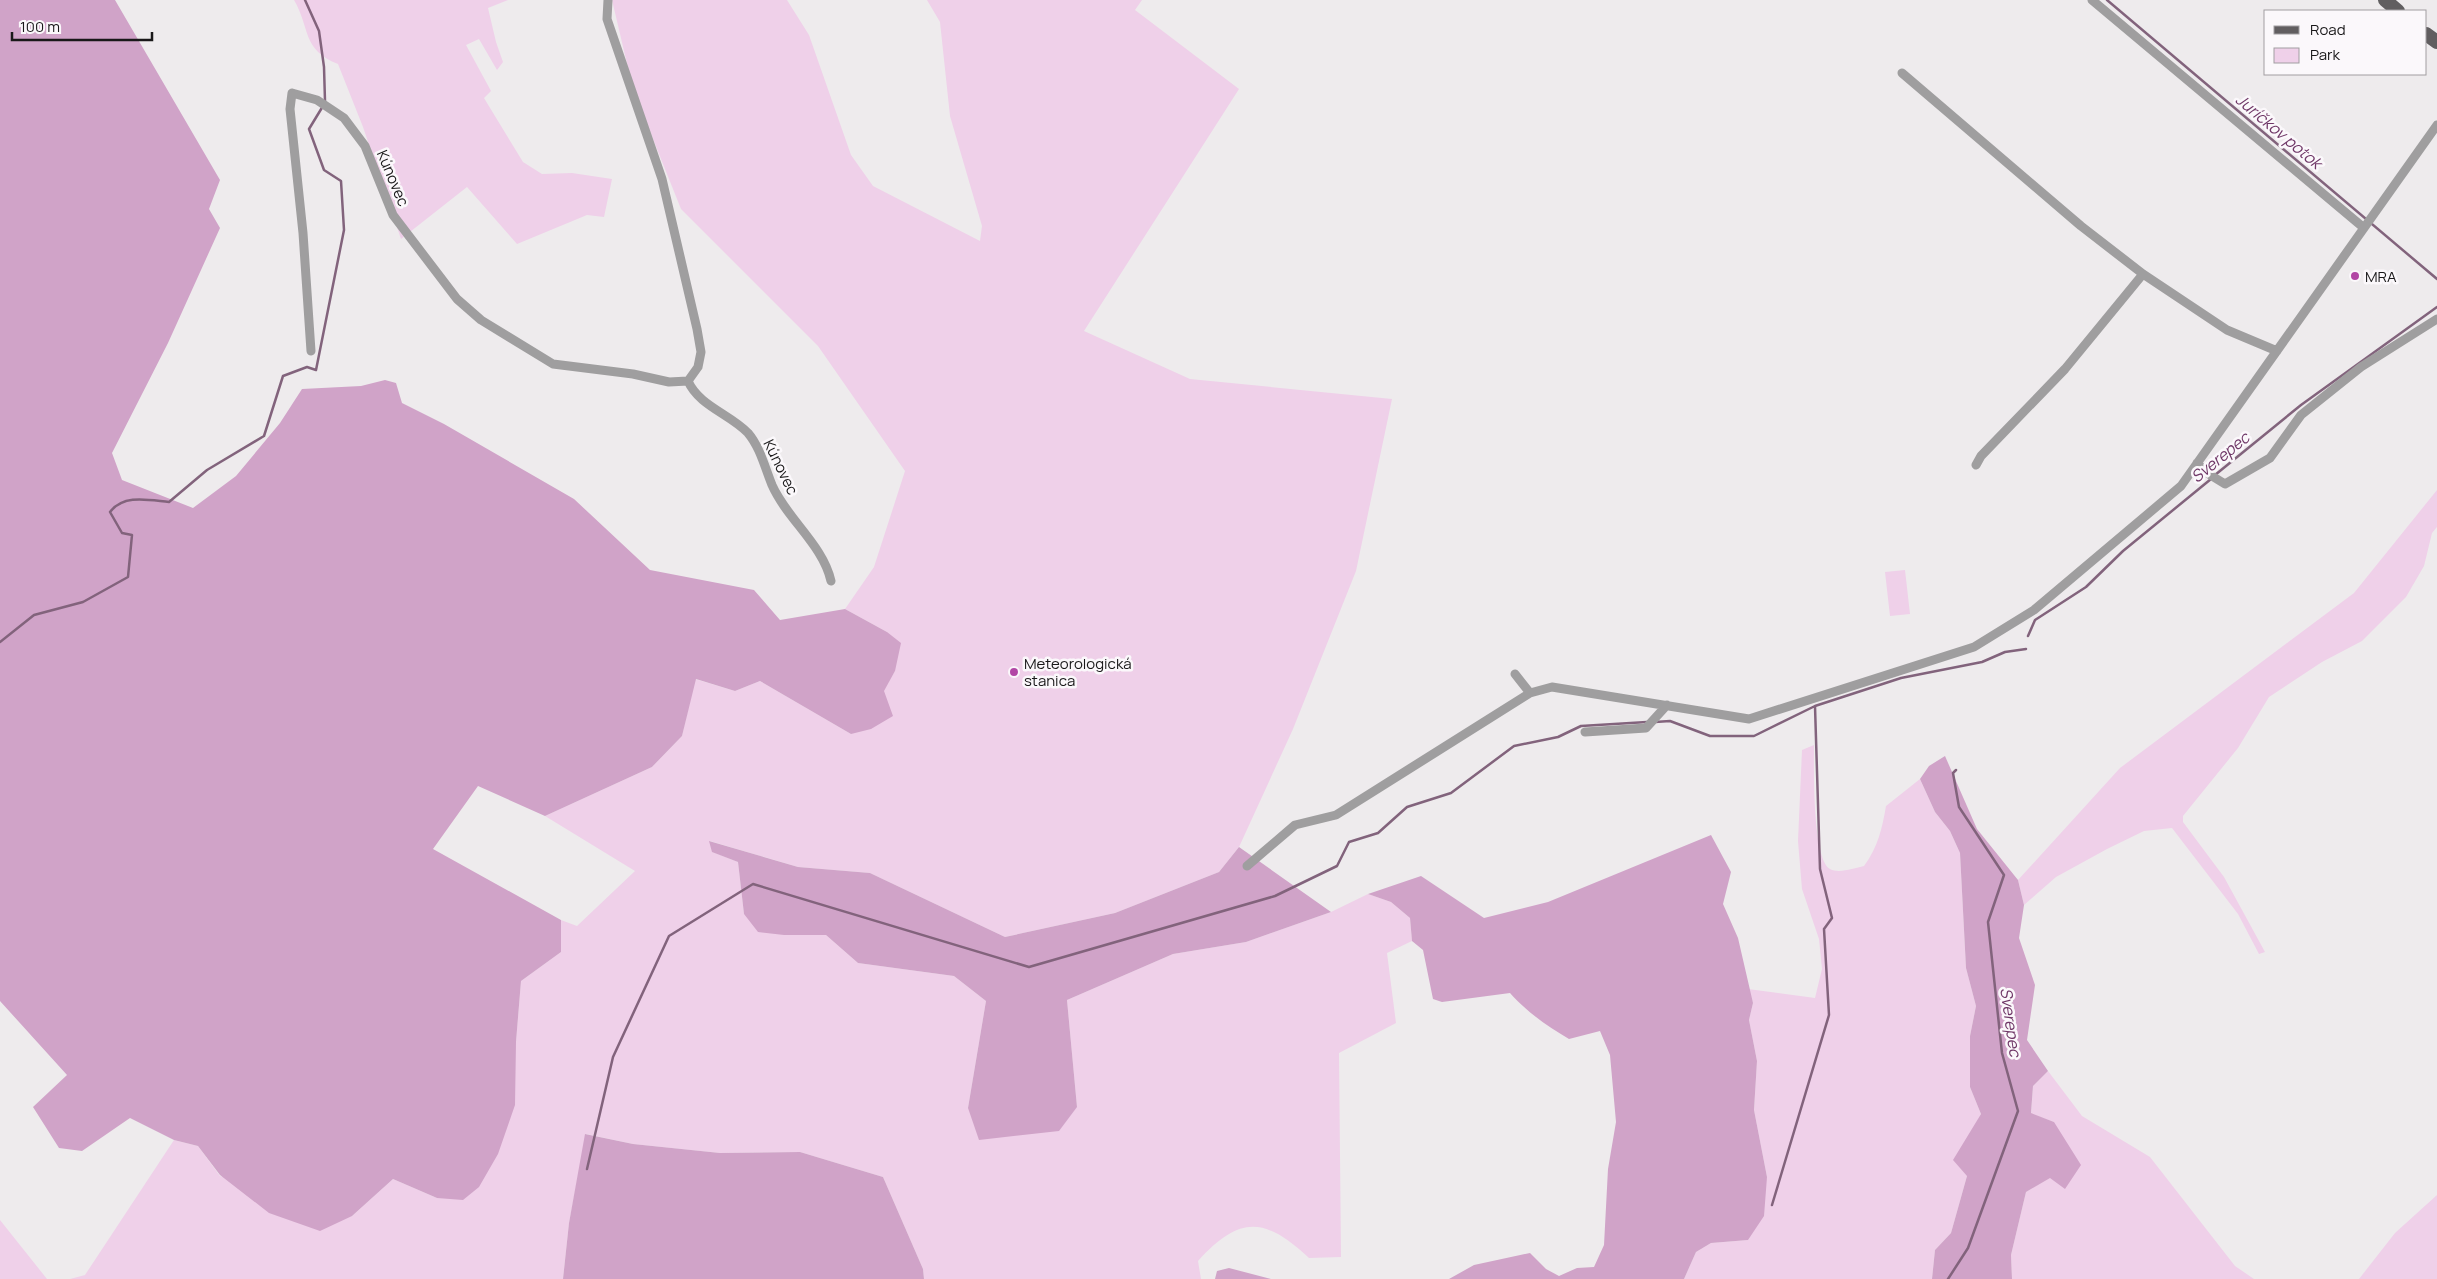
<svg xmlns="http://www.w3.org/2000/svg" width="2437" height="1279" viewBox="0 0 2437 1279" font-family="Manrope,sans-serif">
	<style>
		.green { fill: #efd0e9 }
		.forest { fill: #d0a3c8 }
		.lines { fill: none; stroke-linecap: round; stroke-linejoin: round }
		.stream { stroke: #82637c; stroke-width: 2.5 }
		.minor { stroke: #9f9e9f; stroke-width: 9 }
		.primary { stroke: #615e60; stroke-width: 14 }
		.poi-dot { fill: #b246a5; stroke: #fbf8fb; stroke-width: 2 }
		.labels { text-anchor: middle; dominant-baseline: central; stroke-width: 5; stroke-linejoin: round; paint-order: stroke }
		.street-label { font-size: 15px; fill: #191819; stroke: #fbf8fb }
		.poi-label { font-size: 15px; fill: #191819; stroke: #fbf8fb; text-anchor: start }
		.water-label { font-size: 16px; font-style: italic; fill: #6f3767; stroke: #fbf8fb }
	</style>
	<rect width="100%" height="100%" fill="#eeebed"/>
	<path class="green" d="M294,0H508L488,8L496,42L503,62L497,70L479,39L466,45L491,91L484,98L523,162L542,174L572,173L612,179L604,217L587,215L517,244L467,187L401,239L363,127L338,64C301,49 311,29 294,0Z
		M612,0H787L809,35L851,155L873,186L980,241L982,226L950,116L940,22L927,0H1142L1135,10L1239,89L1084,331L1190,379L1392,399L1356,571L1293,729L1239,847L1219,872L1115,913L1005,937L870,873L798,867L710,841L713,852L738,862L744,914L784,935H826L858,963L954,976L986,1001L968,1108L1077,1107L1067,1000L1173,954L1246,942L1331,912L1368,894L1391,902L1410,918L1412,941L1387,953L1396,1023L1339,1053L1341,1257L1309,1258C1265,1217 1240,1215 1198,1261L1201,1279H924L923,1269L883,1177L800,1152L720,1153L633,1144L586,1134L569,1223L563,1279H70L85,1275L174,1140L198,1146L220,1176L352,1216L393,1179L437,1198L516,1042L521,981L561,952V920L577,926L635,871L545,816L652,767L682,736L695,679L735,691L760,681L851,734L883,691L895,671L887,632L845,609L874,567L905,471L818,346L681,209L633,89Z
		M2437,490V527L2432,533L2424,566L2406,597L2362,641L2322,662L2269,697L2238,748L2183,816V822L2224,877L2265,952L2259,954L2238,914L2172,828L2144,831L2107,849L2056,877L2024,905L2018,880L2120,768L2354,593Z
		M1905,570L1910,614L1890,616L1885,572Z
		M1814,745C1814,767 1812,858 1830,869C1839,874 1854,868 1864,866C1878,847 1882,829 1886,806L1920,779L1935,812L1950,831L1960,853L1966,968L1976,1006L1970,1036V1087L1981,1114L1972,1132L1967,1176L1951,1233L1935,1250L1932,1279H1684L1696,1252L1711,1243L1748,1240L1767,1177L1754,1110L1757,1061L1749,1020L1753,1003L1748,989L1815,998L1822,969L1819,939L1802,889L1798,841L1802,750Z
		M2048,1071L2082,1116L2150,1157L2235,1266L2254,1279H2012L2011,1255L2026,1192L2050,1177L2054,1122L2031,1114L2033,1086Z
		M2437,1195V1279H2359L2395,1233Z
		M0,1220L47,1279H0Z"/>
	<path class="forest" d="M0,0H115L220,180L209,209L220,228L168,343L112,453L122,480L193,508L236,476L280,423L302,389L361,386L385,380L396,383L402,403L444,424L574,499L650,570L754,590L780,620L845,609L887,632L901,643L895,671L884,691L893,716L871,729L851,734L760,681L735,691L696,679L682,736L652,767L545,816L478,786L433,849L561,920V952L521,981L516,1042L515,1105L498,1154L479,1187L463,1200L437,1198L393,1179L352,1216L320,1231L269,1213L220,1175L198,1146L174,1140L130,1118L82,1151L59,1148L33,1107L67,1075L0,1001Z
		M1945,756L1977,829L2018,880L2024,905L2019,938L2035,985L2027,1040L2048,1071L2033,1086L2031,1113L2054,1122L2081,1165L2065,1189L2050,1178L2026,1192L2011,1255L2012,1279H1932L1935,1250L1951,1233L1967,1176L1953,1160L1981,1114L1970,1087V1036L1976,1006L1966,968L1960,853L1950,831L1935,812L1920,779L1929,766Z
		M1711,835L1731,872L1723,904L1738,938L1753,1003L1749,1020L1757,1061L1754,1110L1767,1177L1764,1216L1748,1240L1711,1243L1696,1252L1684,1279H1449L1474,1265L1530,1253L1546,1269L1559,1276L1577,1268L1594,1267L1604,1245L1608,1169L1616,1122L1610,1055L1600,1031L1569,1039C1547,1026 1527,1012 1510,993L1442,1002L1433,999L1423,950L1412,941L1410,918L1391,902L1368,894L1421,876L1484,918L1548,902Z
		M709,841L798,867L870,873L1005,937L1115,913L1219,872L1239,847L1331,912L1246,942L1173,954L1067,1000L1077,1107L1059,1131L979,1140L968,1108L986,1001L954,976L858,963L826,935H784L758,932L744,914L738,862L712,852Z
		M585,1134L633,1144L720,1153L800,1152L883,1177L923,1269L924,1279H563L569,1223Z
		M1229,1268L1271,1279H1215L1217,1271Z"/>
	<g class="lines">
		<path class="stream" d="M305,0L319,31L324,67L325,101
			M2107,0L2437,279
			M2215,475L2301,405L2437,307
			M2028,636L2035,620L2086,587L2123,551L2211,479
			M0,642L34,615L83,602L128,577L132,535L122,533L110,512C124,494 148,500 169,502L207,470L264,436L283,376L307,367L316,370L344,230L341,181L324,170L309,129L323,106
			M1655,722L1670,721L1710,736H1754L1815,706L1901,678L1982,662L2005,652L2026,649
			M587,1169L613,1057L669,936L753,884L1029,967L1275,896L1337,866L1349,842L1378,833L1407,807L1451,793L1514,746L1558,737L1581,726L1647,722
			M1772,1205L1829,1015L1824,929L1832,918L1820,869L1815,706
			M1948,1279L1968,1248L2018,1111L2002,1053L1988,922L2004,875L1959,807L1953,773L1956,770"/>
		<path class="minor" d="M2092,0L2364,228
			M1902,73L2081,226L2143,274L2227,330L2277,351
			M311,351L303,233L290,109L292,93L317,100L344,118L365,146L393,215L457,299L481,320L553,364L633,374L669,382L688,381L698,367L701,352L697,329L662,179L607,19L608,0
			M688,381C699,406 730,414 748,433C760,447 765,468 772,485C787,519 823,545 831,581
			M2197,463L2207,473L2225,484L2270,458L2301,415L2361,367L2437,319
			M1976,465L1981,456L2065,369L2143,274
			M1515,674L1530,693
			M1585,732L1646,728L1667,705
			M1247,866L1295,825L1336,815L1530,693L1552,687L1749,719L1974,647L2034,610L2181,486L2437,125"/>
		<path class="primary" d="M2385,0L2398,11
			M2426,34L2437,42"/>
	</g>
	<g class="poi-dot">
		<circle cx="2355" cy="276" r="5"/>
		<circle cx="1014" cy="672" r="5"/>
	</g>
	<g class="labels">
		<g class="street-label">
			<text transform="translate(393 178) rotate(67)">Kúnovec</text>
			<text transform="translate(781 467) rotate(64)">Kúnovec</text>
		</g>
		<g class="poi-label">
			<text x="2365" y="276">MRA</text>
			<text x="1024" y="663">Meteorologická<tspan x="1024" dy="17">stanica</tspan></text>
		</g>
		<g class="water-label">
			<text transform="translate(2279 131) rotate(40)">Juríčkov potok</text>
			<text transform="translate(2220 457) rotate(-39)">Sverepec</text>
			<text transform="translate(2011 1022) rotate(82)">Sverepec</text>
		</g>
	</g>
	<rect x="2264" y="10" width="162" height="65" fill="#fbf8fb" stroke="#a19ea1"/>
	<rect x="2274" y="26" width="25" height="8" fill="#615e60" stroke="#a19ea1"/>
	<text x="2310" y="35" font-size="15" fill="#191819">Road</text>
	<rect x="2274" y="48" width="25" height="15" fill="#efd0e9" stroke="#a19ea1"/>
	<text x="2310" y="60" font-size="15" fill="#191819">Park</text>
	<path d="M12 32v8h140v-8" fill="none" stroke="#191819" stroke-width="2.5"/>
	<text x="20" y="32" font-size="15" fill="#191819" stroke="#fbf8fb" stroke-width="4" paint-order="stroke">100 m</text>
</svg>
